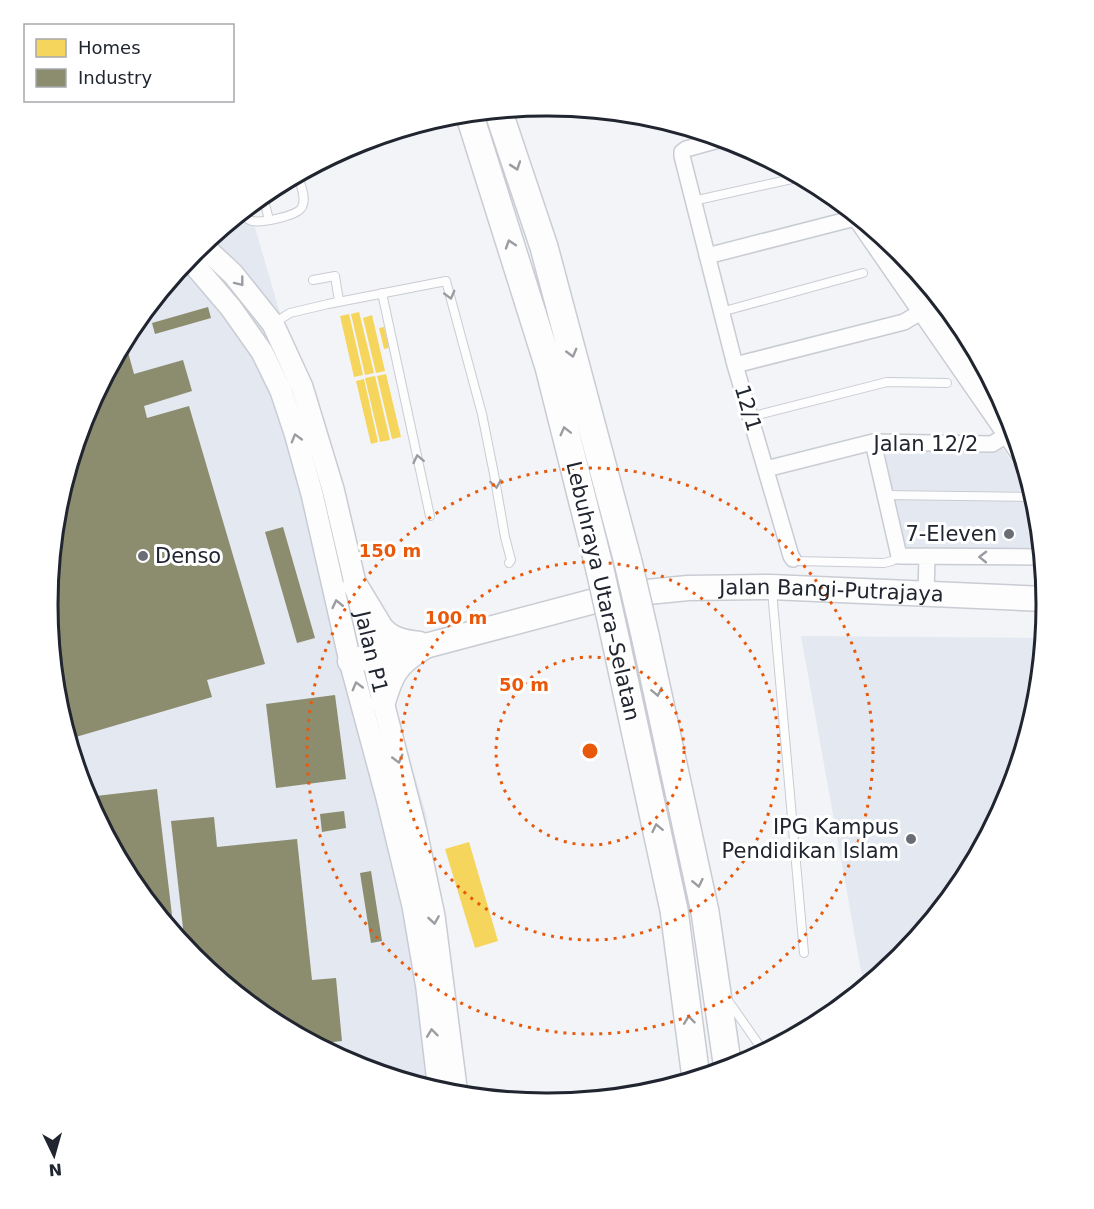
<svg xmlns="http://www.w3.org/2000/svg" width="1094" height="1209" viewBox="0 0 1094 1209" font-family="'DejaVu Sans',sans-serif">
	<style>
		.built { fill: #e3e8f1 }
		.homes { fill: #f6d55c }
		.industry { fill: #8c8c6e }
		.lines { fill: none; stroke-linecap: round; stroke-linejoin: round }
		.lane-casing { stroke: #c9ccd3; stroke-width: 10 }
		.street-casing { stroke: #c9ccd3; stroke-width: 18 }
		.secondary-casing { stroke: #c9ccd3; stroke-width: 24 }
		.primary-casing { stroke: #c9ccd3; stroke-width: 27 }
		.highway-casing { stroke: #c9ccd3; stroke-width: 30 }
		.lane { stroke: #fdfdfe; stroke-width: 8 }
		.street { stroke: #fdfdfe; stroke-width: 15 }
		.secondary { stroke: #fdfdfe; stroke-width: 21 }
		.primary { stroke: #fdfdfe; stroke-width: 24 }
		.highway { stroke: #fdfdfe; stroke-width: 27 }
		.highway-bridge-casing { stroke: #c9ccd3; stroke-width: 30; stroke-linecap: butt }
		.highway-bridge { stroke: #fdfdfe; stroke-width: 27 }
		.oneway { stroke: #9a9ca1 }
		.ring { fill: none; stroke: #e8590c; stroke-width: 3; stroke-dasharray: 3 6 }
		.poi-dot { fill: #6a6d76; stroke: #fff; stroke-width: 2 }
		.labels { text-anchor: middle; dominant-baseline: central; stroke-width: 6; stroke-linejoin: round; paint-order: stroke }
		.street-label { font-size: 21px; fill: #202530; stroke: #fff }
		.poi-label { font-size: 21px; fill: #202530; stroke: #fff; text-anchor: end }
		.rim { fill: none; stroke: #202530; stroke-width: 3 }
		.centre { fill: #e8590c; stroke: #fff; stroke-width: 3 }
		.ring-label { font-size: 18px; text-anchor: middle; font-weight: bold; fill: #e8590c; stroke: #fff; stroke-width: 6; stroke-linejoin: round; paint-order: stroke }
	</style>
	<rect width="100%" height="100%" fill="#f2f4f7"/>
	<path class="built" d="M249,207L426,814L464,1095L449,1094L356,1065L269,1019L194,957L132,881L86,795L58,702L48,605L58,507L86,413L132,327L194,251Z
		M879,446L1002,448L1030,488L1036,507L1041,552L902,550Z
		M801,636L1043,638L1036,702L1008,796L962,882L900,958L864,987Z"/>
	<path class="homes" d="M359,312L374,373L365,375L351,314Z
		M349,314L363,375L354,377L340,316Z
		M372,315L385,371L376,373L363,318Z
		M384,327L389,348L384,349L379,328Z
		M386,374L401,437L392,439L377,376Z
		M375,376L390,440L380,442L365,378Z
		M364,379L378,442L371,444L356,381Z
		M469,842L498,941L475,948L445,849Z"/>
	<path class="industry" d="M208,307L211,318L155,334L152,323Z
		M125,341L134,374L183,360L192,391L144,406L147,418L189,406L265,664L207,680L212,697L69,739L58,702L48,605L58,507L86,413Z
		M283,527L315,638L297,643L265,532Z
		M335,695L346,779L276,788L266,704Z
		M157,789L174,932L132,881L87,797Z
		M344,811L346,828L322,832L320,814Z
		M214,817L217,847L297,839L312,980L336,978L342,1041L315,1044L269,1019L194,957L185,946L171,821Z
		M371,871L382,941L371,943L360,873Z"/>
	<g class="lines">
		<defs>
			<path id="lane" d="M263,196L269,220
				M693,201L801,177
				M240,214C244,216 248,220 252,221C262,223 298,216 302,207C307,198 300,184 298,175
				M313,280L335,276L339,301
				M382,293L430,516
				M721,312L863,273
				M274,323L290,313L328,304L446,281L482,414L494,474L505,537L511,560L509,563
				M750,417L887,382L947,383
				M885,495L1033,497
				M793,559L797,561L884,563L892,561L899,556
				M772,591L804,953
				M727,999L764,1052"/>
			<path id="street" d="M722,139L686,149L682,152V156L735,365L791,556L793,559
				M851,212L1022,459
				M888,242L1010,421
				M707,256L855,218
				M735,365L904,322L929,307
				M873,442L899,556L1041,557
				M766,469L873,442L992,444L1013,431
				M926,594L927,556"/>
			<g id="secondary">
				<path id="s1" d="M202,245L233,274L273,324L302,387L333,489L383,702L416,831L434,916L457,1095"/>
				<path d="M187,260L196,267L231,308L262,352L281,391L295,433L312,494L350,661L387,798L413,906L427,988L439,1091"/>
			</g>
			<g id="primary">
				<path d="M355,585L381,628C391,640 404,642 419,644"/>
				<path id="s2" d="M350,661L429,645L617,595L688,588L771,587L1045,599"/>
				<path d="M383,702C391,675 396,664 421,649"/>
			</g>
			<path id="highway" d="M498,110L544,247L628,562
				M469,113L549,367L600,570
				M645,635L705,912L728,1069
				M616,642L674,910L696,1078"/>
		</defs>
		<use href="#lane" class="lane-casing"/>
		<use href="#street" class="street-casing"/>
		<use href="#secondary" class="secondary-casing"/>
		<use href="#primary" class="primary-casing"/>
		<use href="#highway" class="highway-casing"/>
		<use href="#lane" class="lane"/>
		<use href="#street" class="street"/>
		<use href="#secondary" class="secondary"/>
		<use href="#primary" class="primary"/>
		<use href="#highway" class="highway"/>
		<defs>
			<path id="highway-bridge" d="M628,562L645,635
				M600,570L616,642"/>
		</defs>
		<use href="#highway-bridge" class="highway-bridge-casing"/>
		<use href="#highway-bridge" class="highway-bridge"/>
	</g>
	<defs><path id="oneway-chevron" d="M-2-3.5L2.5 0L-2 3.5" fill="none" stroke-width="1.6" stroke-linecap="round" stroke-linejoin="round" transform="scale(1.5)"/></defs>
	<g class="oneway">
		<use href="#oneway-chevron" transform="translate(516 166) rotate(71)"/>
		<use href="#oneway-chevron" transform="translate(510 244) rotate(-108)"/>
		<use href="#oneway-chevron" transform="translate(240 282) rotate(52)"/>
		<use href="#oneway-chevron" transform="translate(450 295) rotate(75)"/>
		<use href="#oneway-chevron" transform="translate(572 353) rotate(75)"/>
		<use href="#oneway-chevron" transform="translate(565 431) rotate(-104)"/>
		<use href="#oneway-chevron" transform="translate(296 438) rotate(-106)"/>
		<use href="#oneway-chevron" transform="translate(418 459) rotate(-102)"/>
		<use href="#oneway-chevron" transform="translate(496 484) rotate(81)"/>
		<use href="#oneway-chevron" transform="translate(983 557) rotate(-179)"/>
		<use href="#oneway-chevron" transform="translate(337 604) rotate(-103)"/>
		<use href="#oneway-chevron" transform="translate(357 686) rotate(-105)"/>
		<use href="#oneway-chevron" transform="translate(657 692) rotate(78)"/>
		<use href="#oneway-chevron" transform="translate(398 759) rotate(75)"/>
		<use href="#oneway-chevron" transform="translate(657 828) rotate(-102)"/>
		<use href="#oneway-chevron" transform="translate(698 883) rotate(78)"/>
		<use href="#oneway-chevron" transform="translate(434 920) rotate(81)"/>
		<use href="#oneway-chevron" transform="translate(689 1020) rotate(-97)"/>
		<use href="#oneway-chevron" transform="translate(432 1033) rotate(-97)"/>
	</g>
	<g class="ring">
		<circle cx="590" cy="751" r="94"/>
		<circle cx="590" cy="751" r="189"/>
		<circle cx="590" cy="751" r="283"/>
	</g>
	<g class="poi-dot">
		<circle cx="1009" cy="534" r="6"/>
		<circle cx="143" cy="556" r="6"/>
		<circle cx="911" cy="839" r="6"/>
	</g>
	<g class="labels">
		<g class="street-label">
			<text transform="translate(748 408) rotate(73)">12/1</text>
			<text x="926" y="444">Jalan 12/2</text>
			<text transform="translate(603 591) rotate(77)">Lebuhraya Utara–Selatan</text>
			<text stroke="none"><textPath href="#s2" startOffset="490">Jalan Bangi-Putrajaya</textPath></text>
			<text stroke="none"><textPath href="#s1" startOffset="450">Jalan P1</textPath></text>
		</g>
		<g class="poi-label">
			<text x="997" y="534">7-Eleven</text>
			<text x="155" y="556" text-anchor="start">Denso</text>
			<text x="899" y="827">IPG Kampus<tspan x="899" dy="24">Pendidikan Islam</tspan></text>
		</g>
	</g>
	<path d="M0 0H1094V1209H0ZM546 116H548A488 488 0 0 1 1036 604V605A488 488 0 0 1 548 1093H546A488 488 0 0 1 58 605V604A488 488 0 0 1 546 116Z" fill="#fff" fill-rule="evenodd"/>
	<path class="rim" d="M546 116H548A488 488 0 0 1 1036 604V605A488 488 0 0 1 548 1093H546A488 488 0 0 1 58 605V604A488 488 0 0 1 546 116Z"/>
	<circle cx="590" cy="751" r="9" class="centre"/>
	<g class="ring-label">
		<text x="390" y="557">150 m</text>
		<text x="456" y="624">100 m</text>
		<text x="524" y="691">50 m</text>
	</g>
	<rect x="24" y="24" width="210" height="78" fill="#ffffff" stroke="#a6a8ac" stroke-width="1.5"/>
	<rect x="36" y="39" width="30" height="18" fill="#f6d55c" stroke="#a6a8ac" stroke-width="1.5"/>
	<text x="78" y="54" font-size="18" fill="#202530">Homes</text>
	<rect x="36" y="69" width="30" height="18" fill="#8c8c6e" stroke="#a6a8ac" stroke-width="1.5"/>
	<text x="78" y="84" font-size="18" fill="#202530">Industry</text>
	<g transform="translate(54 1155) rotate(175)" stroke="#ffffff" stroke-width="4.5" paint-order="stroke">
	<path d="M0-4.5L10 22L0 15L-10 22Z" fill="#202530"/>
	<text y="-9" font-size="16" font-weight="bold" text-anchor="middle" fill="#202530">N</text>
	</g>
</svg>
